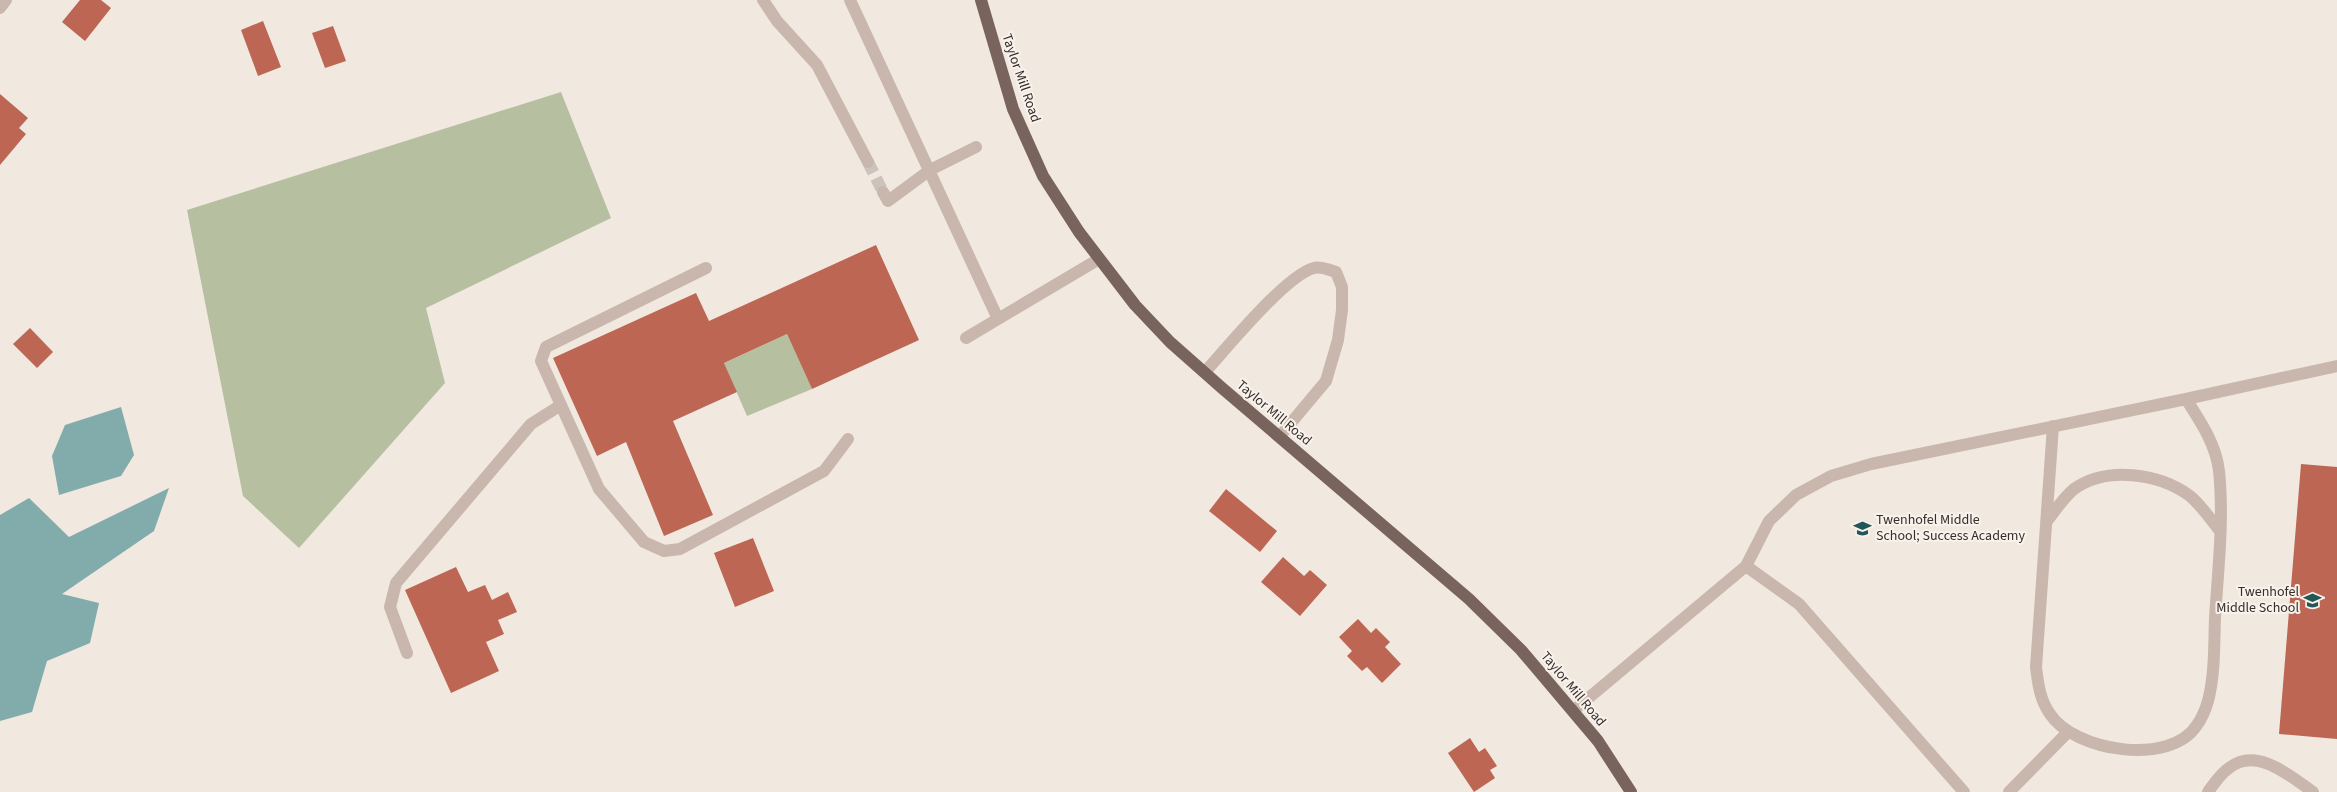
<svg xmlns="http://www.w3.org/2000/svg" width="2337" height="792" viewBox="0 0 2337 792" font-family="'Source Sans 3',sans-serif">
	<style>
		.green { fill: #b7bfa1 }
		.water { fill: #81acab }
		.building { fill: #bc6653 }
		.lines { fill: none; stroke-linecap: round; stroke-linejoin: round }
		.minor-tunnel { stroke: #ccc3bc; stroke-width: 12; stroke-dasharray: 12 6; stroke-linecap: butt }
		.minor { stroke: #c9b7ad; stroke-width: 12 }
		.major { stroke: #78645d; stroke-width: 12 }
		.labels { text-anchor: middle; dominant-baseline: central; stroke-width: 4; stroke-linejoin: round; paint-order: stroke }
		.street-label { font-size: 14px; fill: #372e2b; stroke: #f9f2ec }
		.poi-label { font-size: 14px; fill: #372e2b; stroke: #f9f2ec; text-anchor: start }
	</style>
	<rect width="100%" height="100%" fill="#f1e8e0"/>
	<path class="green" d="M561,92L611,218L426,308L445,383L299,548L243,496L187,210Z
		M787,334L812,389L747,416L724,363Z"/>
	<path class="water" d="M121,407L134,455L121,476L59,495L52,456L65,425Z
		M169,488L154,531L62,594L99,603L90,643L47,661L32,712L0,721V515L29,498L69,537Z"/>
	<path class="building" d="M80,0H101L111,8L85,41L62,22Z
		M263,21L281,67L258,76L241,30Z
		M333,26L346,61L325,68L312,33Z
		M0,94L28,118L19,128L26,134L0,165Z
		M876,245L919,340L812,389L787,334L724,363L737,392L673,421L713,515L664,536L626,442L597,456L553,358L696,293L709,321Z
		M30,328L53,352L37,368L13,344Z
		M2301,464L2337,467V739L2279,734Z
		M1226,489L1277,531L1260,552L1209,511Z
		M753,538L774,591L735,607L714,553Z
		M1283,557L1304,576L1310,570L1327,585L1300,616L1261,582Z
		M456,567L468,592L485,585L492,600L508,592L517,612L498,620L504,634L486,642L499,671L451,693L405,590Z
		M1358,619L1371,633L1376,628L1390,642L1385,647L1401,664L1382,683L1367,667L1362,671L1347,656L1352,651L1339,637Z
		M1470,738L1479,752L1485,748L1497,766L1490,770L1495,778L1474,792L1448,753Z"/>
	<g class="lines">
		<path class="minor-tunnel" d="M868,162L883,192"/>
		<path class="minor" d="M763,0L777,21L817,65L868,162
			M850,0L998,319
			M0,8L6,0
			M883,192L888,201L930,170L976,147
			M706,268L546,347L541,361L599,489L644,542L664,551L680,549L824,471L848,439
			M966,338L1099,259
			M1205,372C1226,349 1286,275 1314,268C1320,266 1330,270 1336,272L1342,287V310L1338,340L1326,381L1280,436
			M2053,426L2036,667C2038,684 2040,700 2050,714C2074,751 2170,767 2197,725C2202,718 2206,708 2208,701C2215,674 2214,645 2215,618C2218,570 2224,519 2219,471C2216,444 2200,421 2186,399
			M2047,521C2055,511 2064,497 2074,489C2107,466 2159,473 2190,496C2201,505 2211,520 2220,531
			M1746,566L1799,604L1964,792
			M407,653L390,607L396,583L531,424L561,405
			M1573,711L1746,566L1769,521L1796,495L1831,476L1871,464L2186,399L2337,366
			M2009,792L2068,732
			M2208,792C2214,784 2220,774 2229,768C2257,746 2290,776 2313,792"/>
		<path class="major" d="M981,0L1013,109L1043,176L1079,232L1135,305L1170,342L1222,388L1469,599L1521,650L1598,741L1631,792"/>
	</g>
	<defs>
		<symbol id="school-bare" viewBox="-9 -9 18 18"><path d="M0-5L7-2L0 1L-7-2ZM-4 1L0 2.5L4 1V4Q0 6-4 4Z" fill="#235656" stroke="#f9f2ec" stroke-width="2.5" paint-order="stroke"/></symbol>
	</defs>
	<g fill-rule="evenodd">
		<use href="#school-bare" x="1850" y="516" width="25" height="25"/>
		<use href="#school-bare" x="2300" y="588" width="25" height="25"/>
	</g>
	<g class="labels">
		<g class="street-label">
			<text transform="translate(1021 78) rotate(71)">Taylor Mill Road</text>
			<text transform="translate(1274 413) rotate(40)">Taylor Mill Road</text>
			<text transform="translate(1573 689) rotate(50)">Taylor Mill Road</text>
		</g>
		<g class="poi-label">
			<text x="1876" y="520">Twenhofel Middle<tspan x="1876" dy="16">School; Success Academy</tspan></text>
			<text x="2299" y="592" text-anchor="end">Twenhofel<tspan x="2299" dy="16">Middle School</tspan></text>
		</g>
	</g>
</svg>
